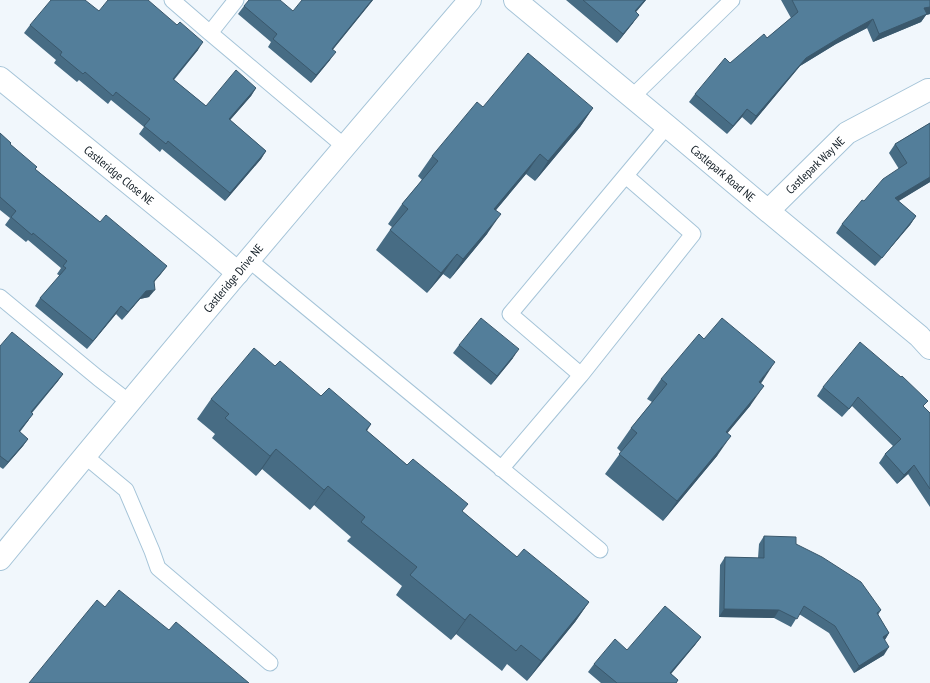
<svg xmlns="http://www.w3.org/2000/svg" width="930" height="683" viewBox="0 0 930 683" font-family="'PT Sans Narrow',sans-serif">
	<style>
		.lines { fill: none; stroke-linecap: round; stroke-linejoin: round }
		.service-casing { stroke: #a5c4d8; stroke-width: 17 }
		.minor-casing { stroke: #a5c4d8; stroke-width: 24 }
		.tertiary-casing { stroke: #a5c4d8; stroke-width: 24 }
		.service { stroke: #fff; stroke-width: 15 }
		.minor { stroke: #fff; stroke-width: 22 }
		.tertiary { stroke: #fff; stroke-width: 22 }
		.wall { fill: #476c84 }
		.shaded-wall { fill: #3a586c }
		.building { fill: #537e9a; stroke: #3a586c }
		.labels { text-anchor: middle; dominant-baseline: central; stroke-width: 3.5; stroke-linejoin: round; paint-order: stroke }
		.street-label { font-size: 12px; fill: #101b23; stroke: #fff }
	</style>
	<rect width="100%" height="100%" fill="#f1f7fc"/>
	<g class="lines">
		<defs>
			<path id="service" d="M172,0L210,33L236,0
				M210,33L344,146
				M632,97L732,0
				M249,260L600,550
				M0,297L98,378L129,402
				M581,375L510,314L667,126
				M85,456L126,490L152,551L158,568L270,663
				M501,469L581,375L693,234L626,176"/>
			<path id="minor" d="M515,0L667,126L768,211L919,336L930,348
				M0,78L206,246L238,273
				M768,211L847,133L928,90H930"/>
			<path id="tertiary" d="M0,559C154,371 311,185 470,0"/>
		</defs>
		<use href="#service" class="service-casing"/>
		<use href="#minor" class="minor-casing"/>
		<use href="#tertiary" class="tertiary-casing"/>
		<use href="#service" class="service"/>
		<use href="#minor" class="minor"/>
		<use href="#tertiary" class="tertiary"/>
	</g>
	<path class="wall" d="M373,0L333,49L330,60L311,83L268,47L271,42L238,14L244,6L293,11Z
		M566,0H646L636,12L633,23L617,43Z
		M781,0H930V14L926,15L921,22L873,42L867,28L836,44L800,66L751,125L742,117L727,134L689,102L695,94L730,63L767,38L791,18Z
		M99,11L198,50L174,80L206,106L256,88L251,96L230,120L266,151L261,159L225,201L162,149L160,152L139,134L144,127L111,100L108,104L79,80L77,82L54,63L56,60L24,33L30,25Z
		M483,107L593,108L580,127L535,181L526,174L496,210L487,234L450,279L443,274L427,293L376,250L392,227L388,224L402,204L422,180L418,176L432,156Z
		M930,123V182L898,201L916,216L910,225L875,266L836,233L842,224L864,201L899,169L889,153L895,144Z
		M0,133L10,144L35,169L100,222L167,266L154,282L149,297L140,299L122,320L116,314L87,349L35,306L40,298L60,276L57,274L61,268L28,240L26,242L5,225L10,218L0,210Z
		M459,345L513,358L491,385L453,353Z
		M0,346L63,374L58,381L32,413L28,421L20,432L28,439L23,446L3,469L0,467Z
		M275,366L321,396L371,424L367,431L463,512L517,557L589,602L575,622L527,681L507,664L502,671L456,634L451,640L396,595L402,586L347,541L351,537L314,505L310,510L262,469L256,476L212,438L215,434L197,419L211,399Z
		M661,379L760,383L750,406L727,433L717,456L663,521L605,474L621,452L617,448L631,428L652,402L647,399Z
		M823,387L924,407L930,413V507L908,474L897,484L879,463L885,454L893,446L852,406L842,417L817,396Z
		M764,536L796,544L881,610L878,615L889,633L885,640L884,655L854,673L829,633L799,614L791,627L774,618L719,617L720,565L725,557L758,558L759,544Z
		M701,637L695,645L671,674L678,680L676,683H601L588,672L594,664L627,650Z"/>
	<path class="shaded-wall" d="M372,0H373L327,57L332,49Z
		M645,0H646L629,20L635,11Z
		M930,7V14L926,15L921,22L873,42L879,34L924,8Z
		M639,15L633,23L617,43L623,34Z
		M873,19L867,28L836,44L800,66L751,125L756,116L806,58L842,36Z
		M203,42L198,50L167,87L173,79Z
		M336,52L330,60L311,83L316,75Z
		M256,88L251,96L224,127L229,119Z
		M593,108L580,127L535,181L548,161Z
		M747,109L742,117L727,134L733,126Z
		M266,151L261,159L225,201L230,193Z
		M540,154L526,174L480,229L494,209Z
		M930,177V182L889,207L895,198Z
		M501,214L487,234L450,279L463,259Z
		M916,216L910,225L875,266L882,258Z
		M457,254L443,274L427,293L441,273Z
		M167,266L161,274L148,289L154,281Z
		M155,290L149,297L140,299L122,320L128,312L146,291Z
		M121,306L116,314L87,349L93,341Z
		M519,349L513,358L491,385L497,376Z
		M775,362L762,382L745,402L759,382Z
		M63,374L58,381L26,419L31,412Z
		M764,386L750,406L712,452L726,432Z
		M33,414L28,421L14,438L19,431Z
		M731,436L717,456L663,521L677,501Z
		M28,439L23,446L3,469L8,462Z
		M276,449L262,469L256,476L270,456Z
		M914,465L908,474L897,484L904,475Z
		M328,486L314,505L310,510L324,490Z
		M589,602L575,622L527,681L541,661Z
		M724,609L779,610L774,618L719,617Z
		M470,614L456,634L451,640L465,620Z
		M889,633L884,641L883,637Z
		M701,637L695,645L664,682L670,673Z
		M889,647L884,655L854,673L859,666Z"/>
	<path class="building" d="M51,0H85L99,11L108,0H148L177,25L180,22L203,42L173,79L206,106L236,70L256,88L229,119L266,151L230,193L168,141L166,144L144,126L150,119L116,92L113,96L85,72L83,74L60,55L62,52L30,25Z
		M249,0H280L293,11L302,0H372L332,49L336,52L316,75L273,39L277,34L244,6Z
		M583,0H645L635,11L639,15L623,34Z
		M792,0H930V7L924,8L927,14L879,34L873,19L842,36L806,58L756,116L747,109L733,126L695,94L725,58L730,63L764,34L767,38L798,12Z
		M528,53L593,108L548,161L540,154L494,209L501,214L463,259L457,254L441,273L390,230L408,209L402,204L438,161L432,156L477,102L483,107Z
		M930,123V177L895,198L916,216L882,258L842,224L862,200L864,201L883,179L907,163L895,144Z
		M0,133L11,143L10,144L37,167L35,169L100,222L106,215L167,266L154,281L155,290L146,291L128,312L121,306L93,341L40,298L66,268L63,266L67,261L33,233L32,235L11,217L16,211L0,197Z
		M481,318L519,349L497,376L459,345Z
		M722,318L775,362L759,382L764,386L726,432L731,436L677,501L619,454L637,433L631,428L667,384L661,379L699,334L704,339Z
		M12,332L63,374L31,412L33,414L19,431L28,439L8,462L0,456V346Z
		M860,342L901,377L902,376L928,401L923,406L930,413V489L914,465L904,475L885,454L901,439L858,397L849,409L823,387Z
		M254,348L275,366L280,361L321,396L329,388L371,424L366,430L407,465L413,459L468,504L462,511L517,557L524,549L589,602L541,661L521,645L516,651L470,614L465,620L410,575L417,567L361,522L365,517L328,486L324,490L276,449L270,456L225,418L229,414L211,399Z
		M764,536L796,537V544L822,557L861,582L881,610L877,613L889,633L883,637L889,647L859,666L835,626L804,606L797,619L779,610L724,609L725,557L764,558Z
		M119,590L169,630L176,622L249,683H29L97,600L105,607Z
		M665,606L701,637L670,673L678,680L676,683H617L594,664L615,639L627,650Z"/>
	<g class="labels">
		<g class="street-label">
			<text transform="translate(815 165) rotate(-44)">Castlepark Way NE</text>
			<text transform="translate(723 173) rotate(40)">Castlepark Road NE</text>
			<text transform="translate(119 175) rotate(39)">Castleridge Close NE</text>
			<text transform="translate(233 278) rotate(-50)">Castleridge Drive NE</text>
		</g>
	</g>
</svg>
